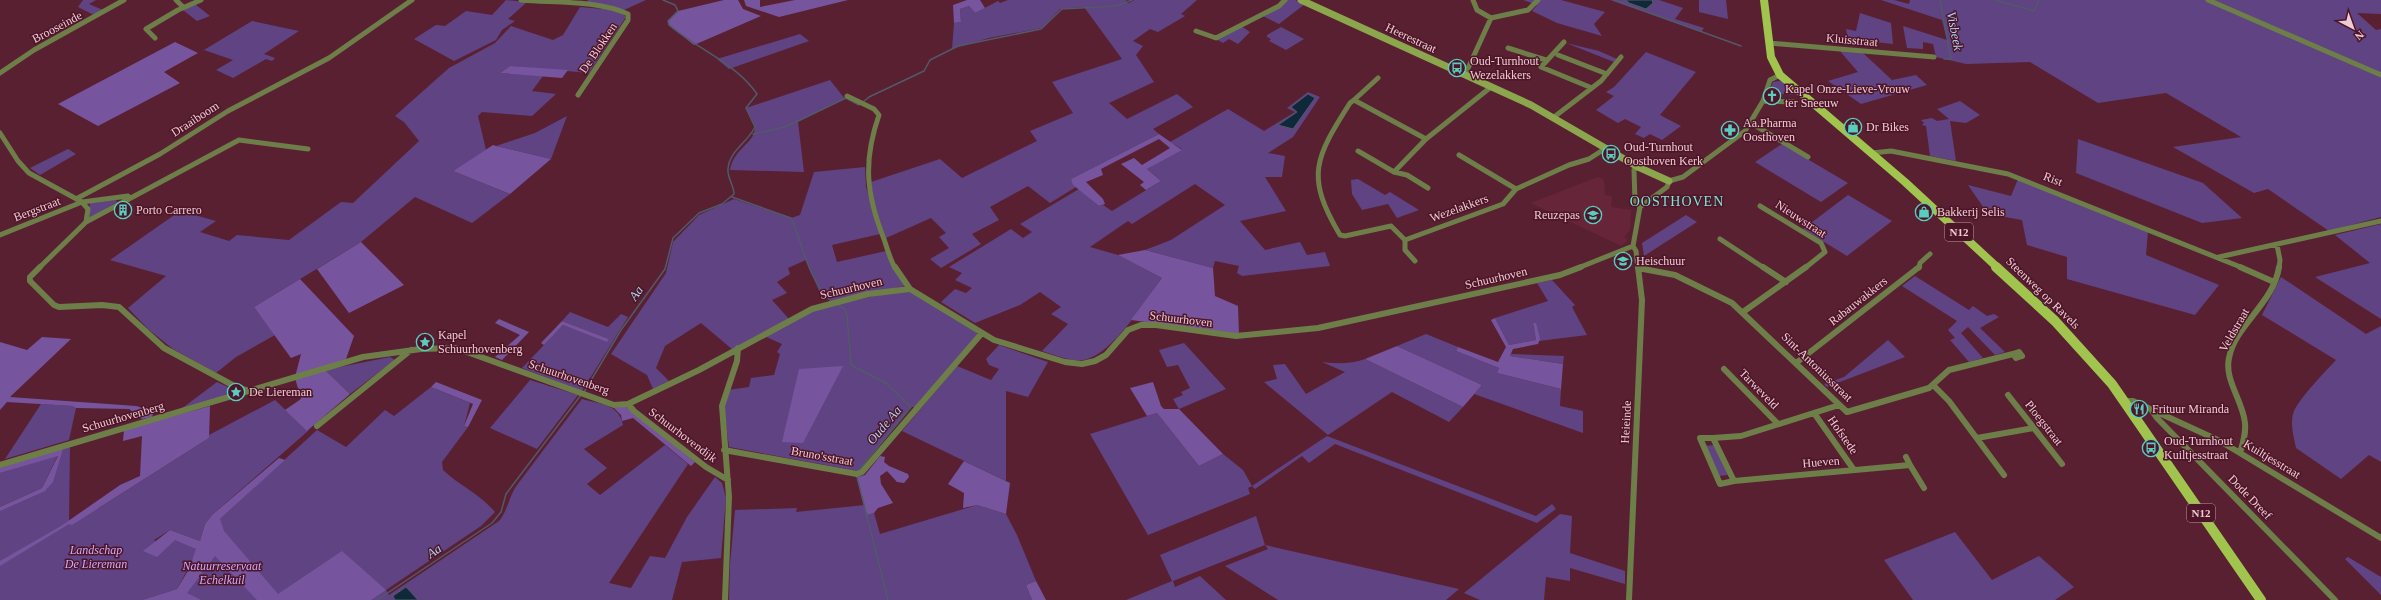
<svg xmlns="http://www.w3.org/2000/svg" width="2381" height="600" viewBox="0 0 2381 600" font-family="Georgia,serif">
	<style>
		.built { fill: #67253a }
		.green { fill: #604383 }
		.forest { fill: #76559e }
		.water { fill: #0f283a; stroke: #525968 }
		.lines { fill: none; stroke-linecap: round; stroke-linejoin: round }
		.stream { stroke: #525968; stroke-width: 1.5 }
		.street-far1 { stroke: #6d7e49; stroke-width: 5 }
		.street { stroke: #6d7e49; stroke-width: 6 }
		.secondary { stroke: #8ba64d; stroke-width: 7 }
		.primary-far1 { stroke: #a1c44e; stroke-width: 8 }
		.primary { stroke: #a1c44e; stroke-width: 10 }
		.labels { text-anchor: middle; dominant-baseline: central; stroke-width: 3; stroke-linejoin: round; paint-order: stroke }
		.shield { fill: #4d1528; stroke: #bf94a0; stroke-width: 1 }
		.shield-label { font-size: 11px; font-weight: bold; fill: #f0cbd3 }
		.street-label { font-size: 12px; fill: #f0cbd3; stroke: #4d1528 }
		.poi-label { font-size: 12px; fill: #f0cbd3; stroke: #4d1528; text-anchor: start }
		.park-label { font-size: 12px; font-style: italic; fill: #ceabfc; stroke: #4d1528 }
		.water-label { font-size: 13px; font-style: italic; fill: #acd1f0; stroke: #4d1528 }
		.quarter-label { font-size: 14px; letter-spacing: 1px; fill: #7ee6d8; stroke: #4d1528 }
	</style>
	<rect width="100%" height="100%" fill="#592032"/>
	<path class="built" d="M1598,177L1604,180L1605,195L1612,196L1611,207L1631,210L1630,230L1624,237L1628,240L1621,246L1531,203Z"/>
	<path class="green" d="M83,0H96L89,4L105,11L94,15L78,7Z
		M506,0L527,2L508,19L515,21L502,30L496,40L454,61L414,39L436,25L445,26L466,11L492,15Z
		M588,0H646L624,10L587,2Z
		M1008,0H1127L1125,2L1129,3L1134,0H1197L1181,14L1185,16L1158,32L1150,29L1133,41L1143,46L1136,55L1154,82L1109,103L1127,119L1177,94L1193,107L1153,129L1159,134L1071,179L1076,187L1050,203L1028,186L990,207L999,220L972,234L981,244L941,268L930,259L949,248L939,237L946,233L931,218L886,238L875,209L871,182L940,159L962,178L1037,141L1030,131L1073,113L1052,82L1122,59L1084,7L1060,9L1042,28L989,38L952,49L954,23L961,22L960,9L969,6L975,13L998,1L1000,3Z
		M1287,0H1295L1305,4L1279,24L1263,16Z
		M1523,0H1561L1605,12L1594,24L1602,36L1557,23L1532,11L1537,5Z
		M1610,0H1659L1683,8L1675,19L1704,28L1701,32Z
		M1699,0H1726L1728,19L1699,12Z
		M1881,0H1894L1909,4L1910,0H2205L2209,2L2211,0H2381V14L2357,13L2376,30L2381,29V217L2329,231L2268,189L2254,193L2173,147L2241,137L2166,93L2098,103L2030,62L1966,64L1936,57L1933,44L1923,42V49L1907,48L1903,26L1947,40L1942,20Z
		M195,4L210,16L197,21L183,10Z
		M580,7C594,9 616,7 626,17L589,73L510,66L500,73L543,76L532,91L556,94L532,116L482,112L478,116L486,150L453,171L510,194L472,223L415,197L361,242L254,307L275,335L236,357L216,373L173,349L148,329L128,308L166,276L110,260L180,211L216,221L200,232L229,241L237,235L289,240L341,202L353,203L419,141L404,122L395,116L449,68L495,43L511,26L553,40L563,35Z
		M1860,13L1891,23L1893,44L1848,39L1846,29L1856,31Z
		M252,21L299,31L264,54L275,58L272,61L266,59L233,78L216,70L233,60L204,50Z
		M1241,26L1250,32L1238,44L1229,39L1223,43L1216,39Z
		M1281,27L1304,39L1286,50L1269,41L1271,39L1267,37V35Z
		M800,34L809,41L729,69L717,59Z
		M1566,43L1599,51L1617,59L1614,62Z
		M1839,50L1863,53L1892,80L1916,75L1927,85L1861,104L1828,81L1858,72Z
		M1646,52L1696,72L1660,115L1681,126L1662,140L1650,134L1644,138L1635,134L1641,127L1625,119L1618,123L1596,110L1614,96L1606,92L1614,87Z
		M830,80L845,99L798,122L804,172L730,170C734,148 754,144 755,128C755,123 749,114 746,108Z
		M1779,81H1781L1797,95L1768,93L1773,82Z
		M1308,92L1320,97L1293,137L1268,153L1285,156L1282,177H1265L1286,211L1240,221L1265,250L1300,242L1307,255L1325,252L1330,266L1242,276L1237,273L1239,266L1215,261L1213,268L1145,250L1171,240L1225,205L1195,184L1132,224L1128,221L1090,247L1118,255L1162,278C1145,301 1113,354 1084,360C1070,362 1055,355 1042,351L1068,324L1051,314L1061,307L1040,292L1020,305L975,323L941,302L955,289L966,293L972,288L955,280L962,273L949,267L1011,229L1023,238L1032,232L1020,224L1079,189L1099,206L1103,205L1112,211L1161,181L1147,169L1182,149L1170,142L1228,109L1264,131L1295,112L1287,108Z
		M1960,101L1980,115L1966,123L1950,121L1956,161L1930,156L1926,126L1922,125L1924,123L1921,120L1932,118L1937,121L1949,119L1937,109Z
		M567,116L551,159L496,146L535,133Z
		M2078,139L2203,183L2242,218L2202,223L2076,173Z
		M1782,144L1848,183L1821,202L1755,162Z
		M68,149L76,154L40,175L30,168Z
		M865,167L866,187L880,234L832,245L837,262L886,251L905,286L831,301L820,293L806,260L788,268L790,274L777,282L787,293L772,300L789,319L733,350L701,323L665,346L656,368L669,381L653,389L647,375L611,354L666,273L673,242L699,215L734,199L791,218L800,215L814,172Z
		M1358,179L1385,195L1390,192L1419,210L1397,218L1388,204L1362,210L1352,194L1351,180Z
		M2018,179L2148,231L2146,255L2219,285L2195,315L2067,279V257L2027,245L2022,220L1988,214L1968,185L2011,196Z
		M1848,195L1892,221L1847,256L1803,229Z
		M116,200L117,202L89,219L90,203Z
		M1686,215L1697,222L1644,256L1642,243Z
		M2381,224V319L2315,277L2370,263L2335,235Z
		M1915,276L1969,310L1973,306L1987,316L1994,314L1999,317L1980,328L2005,352L1995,355L1968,327L1961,333L1983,358L1969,362L1950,340L1955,338L1948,330L1957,321L1902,286Z
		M2281,277L2366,334L2381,326V462L2369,455L2341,479L2296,448C2294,437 2290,425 2293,414C2297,400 2326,371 2336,360L2262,315Z
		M1552,280L1575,305L1572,307L1587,335L1539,341L1535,323L1533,324L1536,340L1509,345L1495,318L1548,301L1537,283Z
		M911,292L976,331L978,335L916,407H911L858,471L729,447L724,409L728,390L749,387L751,378L774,375L780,354L777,352L782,344L764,336L814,310L881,294Z
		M570,312L608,327L621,314L628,317L582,391L522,368L563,325L607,341L609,339L562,321Z
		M1426,334L1458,347L1456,351L1499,368L1497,373L1561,389L1560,406L1583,411V433L1474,394L1482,385L1397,346Z
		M1888,340L1905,357L1827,387L1824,384L1844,377Z
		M1184,343L1226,389L1179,409L1173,399L1183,395L1181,392L1190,388L1178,365L1167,367L1159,350Z
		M999,345L1048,362L1028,397L1006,391V481L902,431L957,366L991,380L999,369L989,365L986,359Z
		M1511,354L1564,356L1563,364L1510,356Z
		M390,357L395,360L350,394L325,370Z
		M1365,359L1463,407L1449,422L1392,392L1328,435L1264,382L1277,379L1273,365L1285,364L1306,394L1345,372L1322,362C1337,364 1351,364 1365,359Z
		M530,380L578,395L537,449L490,428Z
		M217,382L237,391L236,393L181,409Z
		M431,387L470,403L464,426L468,427L442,462L443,470C460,486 480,494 495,512L481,526L386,590L389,595L499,521C508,510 509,496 517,485L582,399C600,404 619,404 623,425L584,449L607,468L587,484L600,495L665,445L688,464L609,583L631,588L650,556L665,558L687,517L715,477L722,483L726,498L721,558L682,562L672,600H418L406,587L393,596L395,600H184L185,586L220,519L317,430L346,447L385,410L394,416Z
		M275,400L308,431L212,515L205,524L200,541L170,530L154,540L158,543L169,534L198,550L177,589L142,600H0V508L47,489L63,449L70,447L69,521L67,522L95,507L99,508L209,438V435Z
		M41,404L74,406L76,408L69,440L5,459Z
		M1157,413L1199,466L1223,454L1243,470L1252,486L1327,436L1536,516L1552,504L1556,509L1537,523L1335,444L1309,463L1302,456L1255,489L1252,486L1248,488L1250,494L1148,535L1090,434Z
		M1714,445L1728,475L1719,476L1705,446Z
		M58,455L42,488L0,507V473Z
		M865,505L867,515L874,513L880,534L977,505L1006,514L1017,535L1036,581L1026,585L1032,600H729L730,564L735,510L797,508L796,512Z
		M1560,514L1572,516L1570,553L1625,571V584L1570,568V581L1546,577L1544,600H1480L1464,593Z
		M1256,516L1265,545L1459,589L1446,600H1278L1225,566L1268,549L1265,545L1173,581L1175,587L1200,576L1226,600H1126L1172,581L1160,555Z
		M1955,532L1992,580L2039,556L2074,587L2055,600H1913L1884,560Z
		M2348,557L2381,577V595L2345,559Z"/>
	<path class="forest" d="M724,0H738L743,9L761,16L694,45L669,25L668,21L678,11Z
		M744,0H760V7L795,0H848L779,17L746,6Z
		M967,0H980L985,8L975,13L969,6L960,9L961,22L954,23L953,5Z
		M175,42L198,53L164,72L180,83L98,126L58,104Z
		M510,66L568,70L562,78L500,73Z
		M1159,134L1182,150L1147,169L1161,181L1146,190L1140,185L1144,182L1121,164L1134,158L1142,165L1170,148L1159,139L1101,169L1103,175L1086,182L1103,199L1105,204L1099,206L1073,185L1071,179Z
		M493,145L496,146L551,159L510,194L453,171Z
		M361,242L404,285L349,313L317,269Z
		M1145,250L1213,268L1215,296L1238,306L1239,335L1131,320L1162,278L1118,255Z
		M300,279L354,336L346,359L295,377L301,354L291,358L254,307Z
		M1495,318L1509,345L1536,340L1533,323H1536L1540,339L1538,344L1513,349L1510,356L1563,364L1561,389L1497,373L1499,368L1456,351L1458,347L1498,362L1506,347L1491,320Z
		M499,319L529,332L502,360L495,357L520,335L495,323Z
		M562,321L609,339L607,342L563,325L544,345L541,343Z
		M42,337L71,339L10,397L136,406L147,409L153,414L152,417L142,419L129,409L76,408L73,406L7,402L0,410V342L27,350Z
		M1397,346L1482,385L1463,407L1365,359Z
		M843,366L803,443L782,442L799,369Z
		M325,370L350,394L307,431L285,410L301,399L295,378Z
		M436,382L482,400L468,427L464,426L473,404L431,387Z
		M1153,382L1161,406L1164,409H1179L1223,454L1199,466L1157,413L1147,416L1130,388Z
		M210,406L209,438L72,525L69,524L0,566V561L61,526L120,485L140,476L142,436L123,441L124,430Z
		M625,406L695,462L691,466L633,418L622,421L621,415L614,408Z
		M63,449L53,482L45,491L0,511V507L42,488L58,456L0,473V468Z
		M880,456L885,457L884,462L889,466L908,474L909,477L904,483L897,482L887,471L880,476L881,484L893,503L878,508L874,513L867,515L857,477L865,475Z
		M279,458L285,460L220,519L224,531L278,594L342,551L386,590L371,600H257L215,556L187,593L201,600H142L177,589L189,569L196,549L175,540L157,557L143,551L170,530L200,541L205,524L212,515Z
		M964,461L1010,483L1006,514L977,505L963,508L964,493L948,484Z
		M1036,581L1046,600H1032L1026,585Z"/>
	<path class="water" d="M1626,0H1652L1653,3L1646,9L1629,3Z
		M1308,94L1315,98L1293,129L1278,125L1297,112L1291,107Z
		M406,587L418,600H395L393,596Z"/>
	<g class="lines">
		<path class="stream" d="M1614,0L1741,46
			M1940,0L1951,59H1944
			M1995,0L2034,11L2039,0
			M863,102L869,97L924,71L930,60L958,46L1041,29L1062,9L1116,6L1132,0
			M753,134L785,127L846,98L859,105
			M732,197L791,218C804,247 807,278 831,301
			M838,305L845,309L847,315L851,365L886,383L911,407L858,471
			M584,392L621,330L665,269L673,238L699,213L722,204L734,194C734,185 727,178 728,169C729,151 748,142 755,127L746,108L757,94C736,63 697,49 669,25L668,21L678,11L675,5L663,0
			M857,477L888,600
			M377,600L492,523L501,512L506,494L581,395"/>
		<path class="street-far1" d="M176,0L183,7
			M521,0C555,3 597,0 628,14V20L578,95
			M2208,0L2381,75
			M1491,18L1528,10L1538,0
			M1196,31L1216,38L1279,6L1285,0
			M155,38L146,29L178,10L201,0
			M1564,42L1541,67L1592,88
			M1769,43L1934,57
			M1508,48L1546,60
			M1558,55L1607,74
			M0,73L34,50L124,0
			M1465,75L1491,18L1477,10L1473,0
			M847,96L874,109L879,115C863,161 866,194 884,239C887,248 890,259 895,268
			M1354,100L1378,78
			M1763,101L1795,102
			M1554,117L1601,81L1621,57
			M1751,123L1808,157
			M0,133L18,161L29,173L82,202L88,209L86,222L39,268
			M1426,139L1354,100L1350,103C1315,158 1305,176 1340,235L1345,236L1391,226L1405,240L1503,204L1516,189L1569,165L1589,159L1606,148
			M1358,151L1394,172L1407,175L1428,188
			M1872,153L1891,151L2008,174L2243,268
			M1459,155L1516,189
			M1638,167L1634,170L1635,201L1640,207
			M1394,172L1426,139L1491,87
			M76,199L160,154L228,111L329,58L412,0
			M1760,206L1821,243L1825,252L1805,268
			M1640,207L1667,187L1669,181L1683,177L1745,131L1763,101L1770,80L1780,75
			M86,222L239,140L308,149
			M0,235L82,202L128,196
			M1720,239L1764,268
			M1405,240V250L1415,261
			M2277,245L2280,260L2279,268
			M1633,246L1640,207
			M1633,246L1636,251L1638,268
			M2219,257L2381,221
			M1578,268L1633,246
			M1919,268L1920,263L1930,254"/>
		<path class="street" d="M40,267L30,277V281L54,305L59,307L102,305L119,307L164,348L238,388L250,391
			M895,267L910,289
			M1763,267L1786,282
			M2240,267L2274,282
			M1638,268L1675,275L1732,303L1847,412L1929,388L1949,370L2013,354
			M1743,312L1806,267
			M2019,352L2022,356L2016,358L2013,354Z
			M1796,363L1919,267
			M1724,369L1778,424
			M1934,386L1949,401L2004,475
			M2008,395L2062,464
			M2124,401H2133L2220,441L2381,538
			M628,404L634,411L706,467L728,480
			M1839,405L1741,436L1713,438L1734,481L1910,465L1924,488
			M2151,409L2157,418L2335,600
			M1814,413L1854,470
			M317,426L411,350
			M1713,438H1700L1720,484L1734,481
			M1977,438L2034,428
			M724,450L857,474L862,472L982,333
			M2240,453C2243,443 2246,434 2245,423C2243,401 2224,380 2229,358C2235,325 2274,303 2279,267
			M1906,457L1910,465
			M0,465L363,357L421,349L456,348L614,405L628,404L699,370L812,309L868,294L910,289L994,340L1065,362L1082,364L1095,361L1106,355L1128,330L1141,325H1156L1236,336L1318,328L1560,275L1581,267
			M725,600L729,497L722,406L737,361L738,348
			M1629,600L1642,300L1638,267"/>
		<path class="secondary" d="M1301,0L1531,105L1638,167L1669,181"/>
		<path class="primary-far1" d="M1764,0L1771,57L1780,75L1905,182L1998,268"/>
		<path class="primary" d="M1996,267L2055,321L2112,384L2261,600"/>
	</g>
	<defs>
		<symbol id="bus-ring" viewBox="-11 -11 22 22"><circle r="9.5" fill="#4d1528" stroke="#59cebf" stroke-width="1.5"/><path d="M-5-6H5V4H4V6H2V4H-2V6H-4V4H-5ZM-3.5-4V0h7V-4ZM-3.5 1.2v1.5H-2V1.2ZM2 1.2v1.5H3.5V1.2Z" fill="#59cebf"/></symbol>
		<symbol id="church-ring" viewBox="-11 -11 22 22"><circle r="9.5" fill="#4d1528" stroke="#59cebf" stroke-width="1.5"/><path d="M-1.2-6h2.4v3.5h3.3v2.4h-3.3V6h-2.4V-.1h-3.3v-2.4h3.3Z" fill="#59cebf"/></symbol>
		<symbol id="shop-ring" viewBox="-11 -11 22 22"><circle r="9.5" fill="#4d1528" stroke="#59cebf" stroke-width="1.5"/><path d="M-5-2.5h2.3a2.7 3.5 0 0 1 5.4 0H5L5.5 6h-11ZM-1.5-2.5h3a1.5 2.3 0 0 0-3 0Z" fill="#59cebf"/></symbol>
		<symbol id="pharmacy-ring" viewBox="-11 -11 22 22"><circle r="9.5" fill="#4d1528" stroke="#59cebf" stroke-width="1.5"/><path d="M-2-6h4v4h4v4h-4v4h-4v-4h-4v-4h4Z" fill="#59cebf"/></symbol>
		<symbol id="building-ring" viewBox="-11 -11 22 22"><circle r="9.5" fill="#4d1528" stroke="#59cebf" stroke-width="1.5"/><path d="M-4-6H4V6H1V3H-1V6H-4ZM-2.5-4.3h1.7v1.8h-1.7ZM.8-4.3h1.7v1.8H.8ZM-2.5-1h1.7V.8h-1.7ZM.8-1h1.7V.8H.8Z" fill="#59cebf"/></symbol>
		<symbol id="school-ring" viewBox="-11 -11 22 22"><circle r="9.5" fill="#4d1528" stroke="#59cebf" stroke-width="1.5"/><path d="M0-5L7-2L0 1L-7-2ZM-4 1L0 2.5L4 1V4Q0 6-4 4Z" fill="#59cebf"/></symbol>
		<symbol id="sight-ring" viewBox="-11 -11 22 22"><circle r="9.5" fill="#4d1528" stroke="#59cebf" stroke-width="1.5"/><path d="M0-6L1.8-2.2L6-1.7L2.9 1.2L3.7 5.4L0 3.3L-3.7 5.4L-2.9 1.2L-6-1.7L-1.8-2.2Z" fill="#59cebf"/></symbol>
		<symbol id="restaurant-ring" viewBox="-11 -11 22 22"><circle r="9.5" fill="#4d1528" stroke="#59cebf" stroke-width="1.5"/><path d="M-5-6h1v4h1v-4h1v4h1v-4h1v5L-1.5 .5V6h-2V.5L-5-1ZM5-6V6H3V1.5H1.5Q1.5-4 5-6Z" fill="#59cebf"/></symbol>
	</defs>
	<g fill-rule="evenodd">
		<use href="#bus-ring" x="1447" y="58" width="20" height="20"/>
		<use href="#church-ring" x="1762" y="86" width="20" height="20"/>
		<use href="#shop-ring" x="1843" y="117" width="20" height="20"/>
		<use href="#pharmacy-ring" x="1720" y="120" width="20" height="20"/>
		<use href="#bus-ring" x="1601" y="144" width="20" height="20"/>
		<use href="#building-ring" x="113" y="200" width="20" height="20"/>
		<use href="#shop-ring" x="1914" y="202" width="20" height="20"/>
		<use href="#school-ring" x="1583" y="205" width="20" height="20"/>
		<use href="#school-ring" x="1613" y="251" width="20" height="20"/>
		<use href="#sight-ring" x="415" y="332" width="20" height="20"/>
		<use href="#sight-ring" x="226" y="382" width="20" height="20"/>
		<use href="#restaurant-ring" x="2129" y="399" width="20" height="20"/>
		<use href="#bus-ring" x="2141" y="438" width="20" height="20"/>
	</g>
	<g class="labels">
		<g class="shield">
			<rect x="1945" y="223" width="28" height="18" rx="3"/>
			<rect x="2187" y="504" width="28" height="18" rx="3"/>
		</g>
		<g class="shield-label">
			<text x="1959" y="232">N12</text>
			<text x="2201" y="513">N12</text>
		</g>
		<g class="street-label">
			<text transform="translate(57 27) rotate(-28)">Brooseinde</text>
			<text transform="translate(1411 38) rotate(25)">Heerestraat</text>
			<text transform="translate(1852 40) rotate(5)">Kluisstraat</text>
			<text transform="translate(598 48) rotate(-56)">De Blokken</text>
			<text transform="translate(195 119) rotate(-33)">Draaiboom</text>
			<text transform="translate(2053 179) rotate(21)">Rist</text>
			<text transform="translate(1459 208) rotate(-20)">Wezelakkers</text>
			<text transform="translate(37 209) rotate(-21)">Bergstraat</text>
			<text transform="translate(1801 219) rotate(33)">Nieuwstraat</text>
			<text transform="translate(1496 278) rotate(-13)">Schuurhoven</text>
			<text transform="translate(851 288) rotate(-13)">Schuurhoven</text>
			<text transform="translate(2043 293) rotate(44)">Steenweg op Ravels</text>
			<text transform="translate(1858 301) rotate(-38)">Rabauwakkers</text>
			<text transform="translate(1181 319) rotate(7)">Schuurhoven</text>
			<text transform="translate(2234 330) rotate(-60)">Veldstraat</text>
			<text transform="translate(1817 367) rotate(44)">Sint-Antoniusstraat</text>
			<text transform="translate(569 377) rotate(19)">Schuurhovenberg</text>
			<text transform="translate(1759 389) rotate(46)">Tarweveld</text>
			<text transform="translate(123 417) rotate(-16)">Schuurhovenberg</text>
			<text transform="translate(1626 422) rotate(-87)">Heieinde</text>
			<text transform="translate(2044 423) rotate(52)">Ploegstraat</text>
			<text transform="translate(683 435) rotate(37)">Schuurhovendijk</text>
			<text transform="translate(1843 435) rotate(55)">Hofstede</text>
			<text transform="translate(822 456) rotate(10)">Bruno'sstraat</text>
			<text transform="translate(2272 459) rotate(31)">Kuiltjesstraat</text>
			<text transform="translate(1821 462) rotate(-5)">Hueven</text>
			<text transform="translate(2250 497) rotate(46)">Dode Dreef</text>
		</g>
		<g class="poi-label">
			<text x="1470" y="61">Oud-Turnhout<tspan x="1470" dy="14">Wezelakkers</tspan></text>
			<text x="1785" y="89">Kapel Onze-Lieve-Vrouw<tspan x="1785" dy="14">ter Sneeuw</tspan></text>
			<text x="1743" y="123">Aa.Pharma<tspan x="1743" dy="14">Oosthoven</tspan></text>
			<text x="1866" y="127">Dr Bikes</text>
			<text x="1624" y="147">Oud-Turnhout<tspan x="1624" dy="14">Oosthoven Kerk</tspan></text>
			<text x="136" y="210">Porto Carrero</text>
			<text x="1937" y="212">Bakkerij Selis</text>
			<text x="1580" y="215" text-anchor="end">Reuzepas</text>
			<text x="1636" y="261">Heischuur</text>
			<text x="438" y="335">Kapel<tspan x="438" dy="14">Schuurhovenberg</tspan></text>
			<text x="249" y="392">De Liereman</text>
			<text x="2152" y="409">Frituur Miranda</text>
			<text x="2164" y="441">Oud-Turnhout<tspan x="2164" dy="14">Kuiltjesstraat</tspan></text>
		</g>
		<g class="park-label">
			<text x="96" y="550">Landschap<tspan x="96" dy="14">De Liereman</tspan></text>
			<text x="222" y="566">Natuurreservaat<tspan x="222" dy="14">Echelkuil</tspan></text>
		</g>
		<g class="water-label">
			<text transform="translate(1955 31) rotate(79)">Visbeek</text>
			<text transform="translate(636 293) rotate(-55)">Aa</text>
			<text transform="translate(884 425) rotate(-50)">Oude Aa</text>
			<text transform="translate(434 551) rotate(-34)">Aa</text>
		</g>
		<g class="quarter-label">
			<text x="1677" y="201">OOSTHOVEN</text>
		</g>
	</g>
	<g transform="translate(2353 28) rotate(139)" stroke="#4d1528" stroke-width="3" paint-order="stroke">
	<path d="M0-3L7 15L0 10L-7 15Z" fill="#f0cbd3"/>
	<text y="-6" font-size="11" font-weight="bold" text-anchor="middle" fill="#f0cbd3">N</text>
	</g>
</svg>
